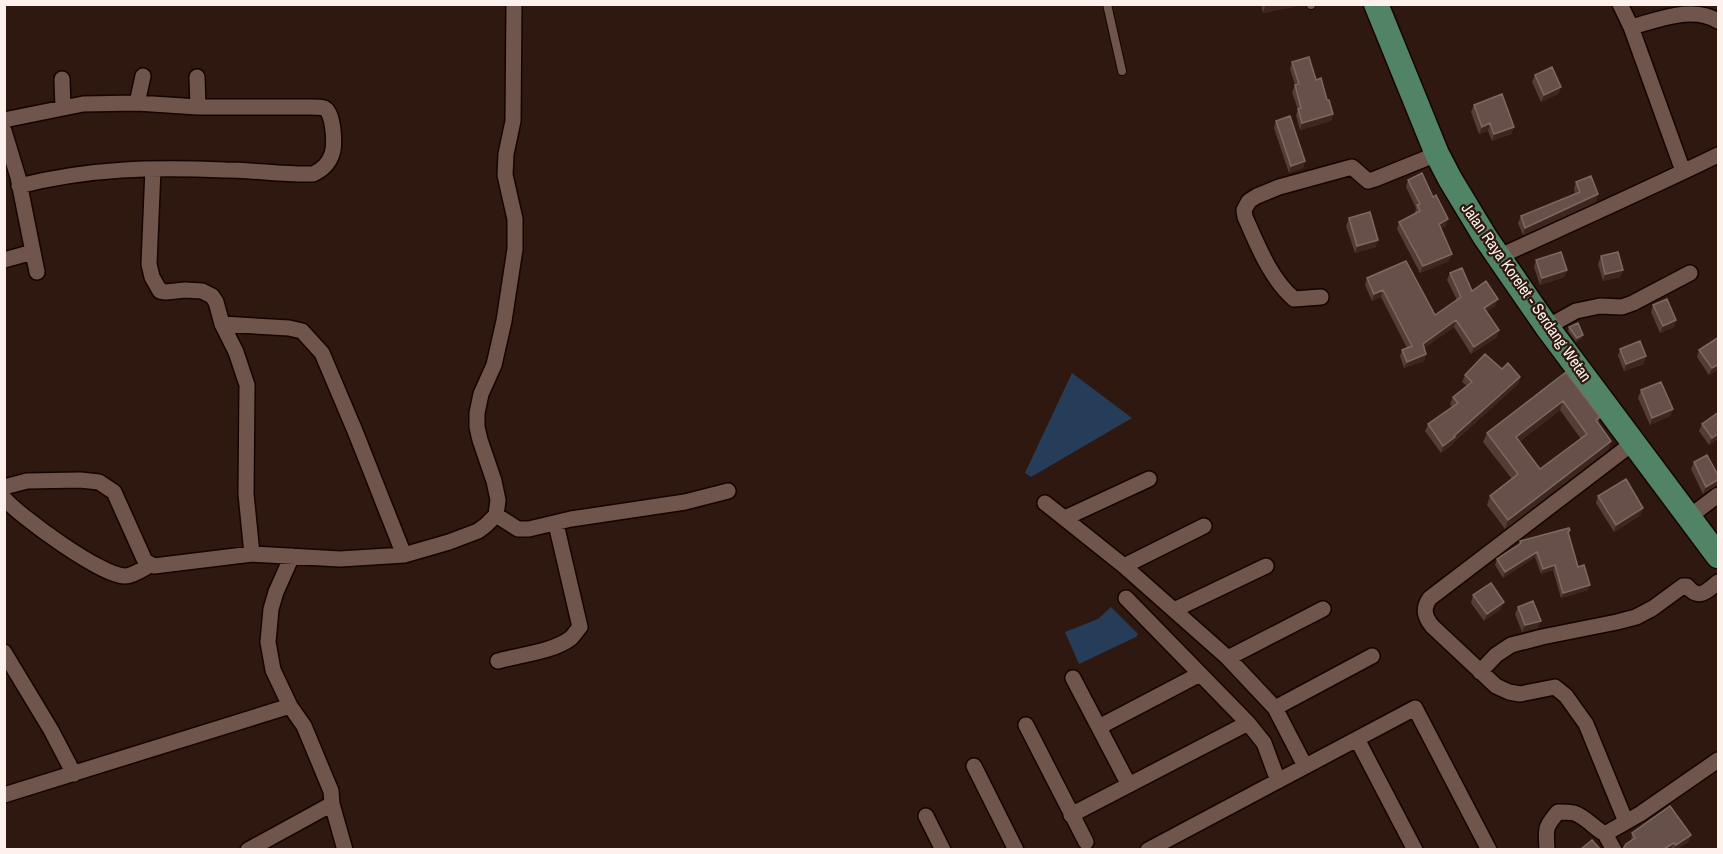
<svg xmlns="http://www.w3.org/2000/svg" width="1723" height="854" viewBox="0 0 1723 854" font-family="'Archivo Narrow',sans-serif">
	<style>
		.water { fill: #263d5a }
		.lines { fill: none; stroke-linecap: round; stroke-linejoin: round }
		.lane-casing { stroke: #150401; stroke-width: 10 }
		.street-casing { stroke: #150401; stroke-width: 18 }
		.primary-casing { stroke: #150401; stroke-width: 27 }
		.lane { stroke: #6f554c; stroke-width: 8 }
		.street { stroke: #6f554c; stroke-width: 15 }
		.primary { stroke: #518467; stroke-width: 24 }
		.wall { fill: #543d35; fill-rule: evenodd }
		.shaded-wall { fill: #3d261e }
		.building { fill: #665049; stroke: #7e6962; stroke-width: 1.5; fill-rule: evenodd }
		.labels { text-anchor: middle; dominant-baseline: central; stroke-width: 4.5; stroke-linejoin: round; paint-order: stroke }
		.street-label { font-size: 16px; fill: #fef1ed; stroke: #2e1810 }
	</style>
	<rect width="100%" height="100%" fill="#2e1810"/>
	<path class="water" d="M1072,373L1132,418L1031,477L1025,473Z
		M1111,607L1138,634L1136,637L1079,664L1065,632L1098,619Z"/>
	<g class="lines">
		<defs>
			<path id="lane" d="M1107,4L1122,71
				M1311,4V5"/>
			<path id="street" d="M1620,4L1631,27L1683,171
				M1631,27C1659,20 1692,5 1718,21
				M197,77L198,107
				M62,79L63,108
				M137,103L143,76
				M4,120L83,104L137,103L198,107H310C314,107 321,107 324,108C334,112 335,145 332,154C329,163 322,170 313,174C284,175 254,170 225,170C154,167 89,168 19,186
				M4,131L18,177L37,272
				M153,169L149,264L152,277L160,291L166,292L185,290L202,291L212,296L216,302L222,324L236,352L247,385L246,494L252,554
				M1498,257C1572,223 1646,190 1718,155
				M4,260L33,252
				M1321,297L1294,299C1270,278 1258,246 1245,217L1244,210L1249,201L1257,196L1279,187L1352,167L1368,181L1375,179L1437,154
				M222,324L289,328L302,331L322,353L355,431L404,555
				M1547,327L1576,311L1600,306L1622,307L1633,303L1690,273
				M4,487L27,481L80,480L99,482L114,492L145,561L154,566L252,554L340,559L404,555L449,542L478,531L486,525L496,515L498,500L494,481L480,440L477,427V413L481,394L494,365L504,321L515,249V219L505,175L506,154L513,121L514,4
				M4,498C19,516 103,577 125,576C133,576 143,569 150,565
				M1045,503L1124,566L1228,658L1275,708L1305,766
				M496,515L518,529H529L571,519L685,502L728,491
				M1689,517L1718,495
				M1065,518L1149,479
				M292,556L276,592L271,609L268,642L273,670L290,706L304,726L331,791L332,804L345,850
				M1124,566L1204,526
				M1126,598L1248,723L1264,743L1278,781
				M1174,610L1266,566
				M4,652L51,730L74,774
				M1228,658L1323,609
				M498,661C519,655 553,652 571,638C574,635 577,630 580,627L556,524
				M1480,672L1496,655L1511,645L1542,637L1617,622L1636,617L1653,608L1683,586H1687C1699,601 1707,591 1718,582
				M1073,678L1129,785
				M1275,708L1372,656
				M1026,725L1086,842
				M1099,727L1200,674
				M1357,739L1415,850
				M974,766L1016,850
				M4,795L290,706
				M1071,815L1248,723
				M926,816L943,850
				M1626,822L1586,724L1566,696L1555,687L1520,694L1509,692L1496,686L1432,626C1425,617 1422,609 1430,598L1633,443
				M1605,834L1614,850
				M248,850L332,804
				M1148,850L1415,708L1489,850
				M1547,850C1546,829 1544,828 1558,812C1563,812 1569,812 1574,813C1586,817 1594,828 1605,834L1640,814L1718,760"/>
			<path id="primary" d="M1376,4L1437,154L1450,179L1485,237L1547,327L1718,556"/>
		</defs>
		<use href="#lane" class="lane-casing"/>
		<use href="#street" class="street-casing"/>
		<use href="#primary" class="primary-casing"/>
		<use href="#lane" class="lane"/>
		<use href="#street" class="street"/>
		<use href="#primary" class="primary"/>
	</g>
	<path class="wall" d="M1261,4H1297V6L1263,13Z
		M1292,62L1327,100L1333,114L1331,121L1300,130L1296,115L1298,110L1292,92L1295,85L1290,69Z
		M1535,75L1561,87L1558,94L1541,102L1532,82Z
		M1474,105L1514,127L1511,134L1492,141L1488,131L1479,134L1471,112Z
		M1276,121L1305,161L1303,168L1289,173L1274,128Z
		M1408,180L1446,226L1441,228L1449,261L1420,273L1397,229L1399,222L1415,213V212L1416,208L1406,187Z
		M1576,182L1596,202L1523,235L1518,223L1521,216L1575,194L1574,189Z
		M1349,218L1376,247L1355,253L1346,226Z
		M1601,256L1623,270L1620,277L1603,281L1598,264Z
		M1536,260L1567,270L1564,277L1540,285L1534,267Z
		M1450,273L1472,291L1495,306L1487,311L1499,330L1497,337L1471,354L1454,327L1424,348L1426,354L1424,361L1404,368L1400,356L1402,350L1407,348L1381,297L1372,301L1365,285L1367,278L1435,315L1457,300L1447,280Z
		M1653,305L1676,320L1674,327L1660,333L1651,312Z
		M1569,327L1583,335L1582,338L1576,342L1568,331Z
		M1620,349L1644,364L1624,371L1618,356Z
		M1699,350L1719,369L1709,375L1697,357Z
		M1502,369L1520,377L1518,384L1454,442L1453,444L1441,453L1425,431L1428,424L1452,407L1450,404L1453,397L1467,386L1462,382L1465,375Z
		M1566,372L1600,417L1598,423L1611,441L1608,450L1505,529L1487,505L1490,496L1512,479L1483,442L1487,433ZM1560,410L1581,439L1540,469L1519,442Z
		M1641,390L1673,409L1670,416L1650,425L1638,398Z
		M1719,412V438L1709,445L1699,431L1702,424Z
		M1694,462L1719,477L1717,485L1703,494L1691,469Z
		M1598,496L1641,515L1614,532L1596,503Z
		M1570,530L1569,534L1578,567L1588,590L1561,598L1553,570L1541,574L1535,557L1503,578L1495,565L1497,559L1518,545L1520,541Z
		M1473,595L1501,609L1484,621L1471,603Z
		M1518,607L1538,628L1522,632L1515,614Z
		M1632,833L1691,835L1688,842L1677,849H1671L1631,841Z"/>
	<path class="shaded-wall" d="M1273,4H1297V6L1263,13L1265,6Z
		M1561,87L1558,94L1541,102L1544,95Z
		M1333,114L1331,121L1300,130L1302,123Z
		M1490,123L1488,131L1479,134L1482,127Z
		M1514,127L1511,134L1492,141L1494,134Z
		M1305,161L1303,168L1289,173L1291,166Z
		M1598,194L1596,202L1523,235L1525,228Z
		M1448,219L1446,226L1437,231L1439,224Z
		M1378,240L1376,247L1355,253L1357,246Z
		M1452,254L1449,261L1420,273L1423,266Z
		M1567,270L1564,277L1540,285L1542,278Z
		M1623,270L1620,277L1603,281L1605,274Z
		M1383,290L1381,297L1372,301L1374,294Z
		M1498,299L1495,306L1482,315L1484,308Z
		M1456,320L1454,327L1420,351L1423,344Z
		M1676,320L1674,327L1660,333L1663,326Z
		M1499,330L1497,337L1471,354L1474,347Z
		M1583,335L1582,338L1576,342L1577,338Z
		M1426,354L1424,361L1404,368L1407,362Z
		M1646,356L1644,364L1624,371L1626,364Z
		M1719,364V369L1709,375L1712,368Z
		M1520,377L1518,384L1454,442L1453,444L1441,453L1443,446Z
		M1563,401L1560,410L1513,447L1516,437Z
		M1673,409L1670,416L1650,425L1652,418Z
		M1719,433V438L1709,445L1712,438Z
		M1611,441L1608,450L1505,529L1508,520Z
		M1719,479L1717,485L1703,494L1706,487Z
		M1643,508L1641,515L1614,532L1616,525Z
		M1537,552L1535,557L1503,578L1505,572Z
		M1555,565L1553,570L1541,574L1543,569Z
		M1590,585L1588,590L1561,598L1563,593Z
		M1504,602L1501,609L1484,621L1487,614Z
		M1541,621L1538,628L1522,632L1525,625Z
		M1691,835L1688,842L1677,849H1674L1676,845Z
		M1674,843L1671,849H1664Z"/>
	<path class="building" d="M1309,57L1316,80L1321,78L1327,100H1329L1333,114L1302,123L1298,109L1301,108L1295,85L1299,84L1292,62Z
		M1552,67L1561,87L1544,95L1535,75Z
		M1502,94L1514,127L1494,134L1490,123L1482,127L1474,105Z
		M1290,116L1305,161L1291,166L1276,121Z
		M1422,173L1433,197L1436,195L1448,219L1439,224L1452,254L1423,266L1399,222L1420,211L1417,205L1420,204L1408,180Z
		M1591,176L1598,194L1525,228L1521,216L1580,192L1576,182Z
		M1370,212L1378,240L1357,246L1349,218Z
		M1561,252L1567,270L1542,278L1536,260Z
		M1618,252L1623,270L1605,274L1601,256Z
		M1406,261L1435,315L1461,297L1450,273L1462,268L1472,291L1486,281L1498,299L1484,308L1499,330L1474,347L1456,320L1423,344L1426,354L1407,362L1402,350L1412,346L1383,290L1374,294L1367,278Z
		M1667,299L1676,320L1663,326L1653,305Z
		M1578,323L1583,335L1577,338L1569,327Z
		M1719,337V364L1712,368L1699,350Z
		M1640,341L1646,356L1626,364L1620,349Z
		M1485,354L1502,369L1508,363L1520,377L1454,436L1455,437L1443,446L1428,424L1458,403L1453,397L1472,382L1465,375Z
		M1566,372L1600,417L1596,420L1611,441L1508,520L1490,496L1518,474L1487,433ZM1563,401L1587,434L1540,469L1516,437Z
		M1661,382L1673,409L1652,418L1641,390Z
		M1719,412V433L1712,438L1702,424Z
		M1707,455L1719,477V479L1706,487L1694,462Z
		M1626,479L1643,508L1616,525L1598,496Z
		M1569,528L1570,530L1568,532L1578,567L1584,565L1590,585L1563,593L1555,565L1543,569L1537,552L1505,572L1497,559L1521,543L1520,541Z
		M1491,583L1504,602L1487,614L1473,595Z
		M1533,601L1541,621L1525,625L1518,607Z
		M1670,806L1691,835L1676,845L1674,843L1664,849H1623L1626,844L1635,838L1632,833Z
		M1592,840L1600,849H1581Z"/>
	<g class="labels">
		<g class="street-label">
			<text transform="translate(1527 292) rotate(55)">Jalan Raya Korelet - Serdang Wetan</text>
		</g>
	</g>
	<rect width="1723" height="854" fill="none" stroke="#fef1ed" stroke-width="12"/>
</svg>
